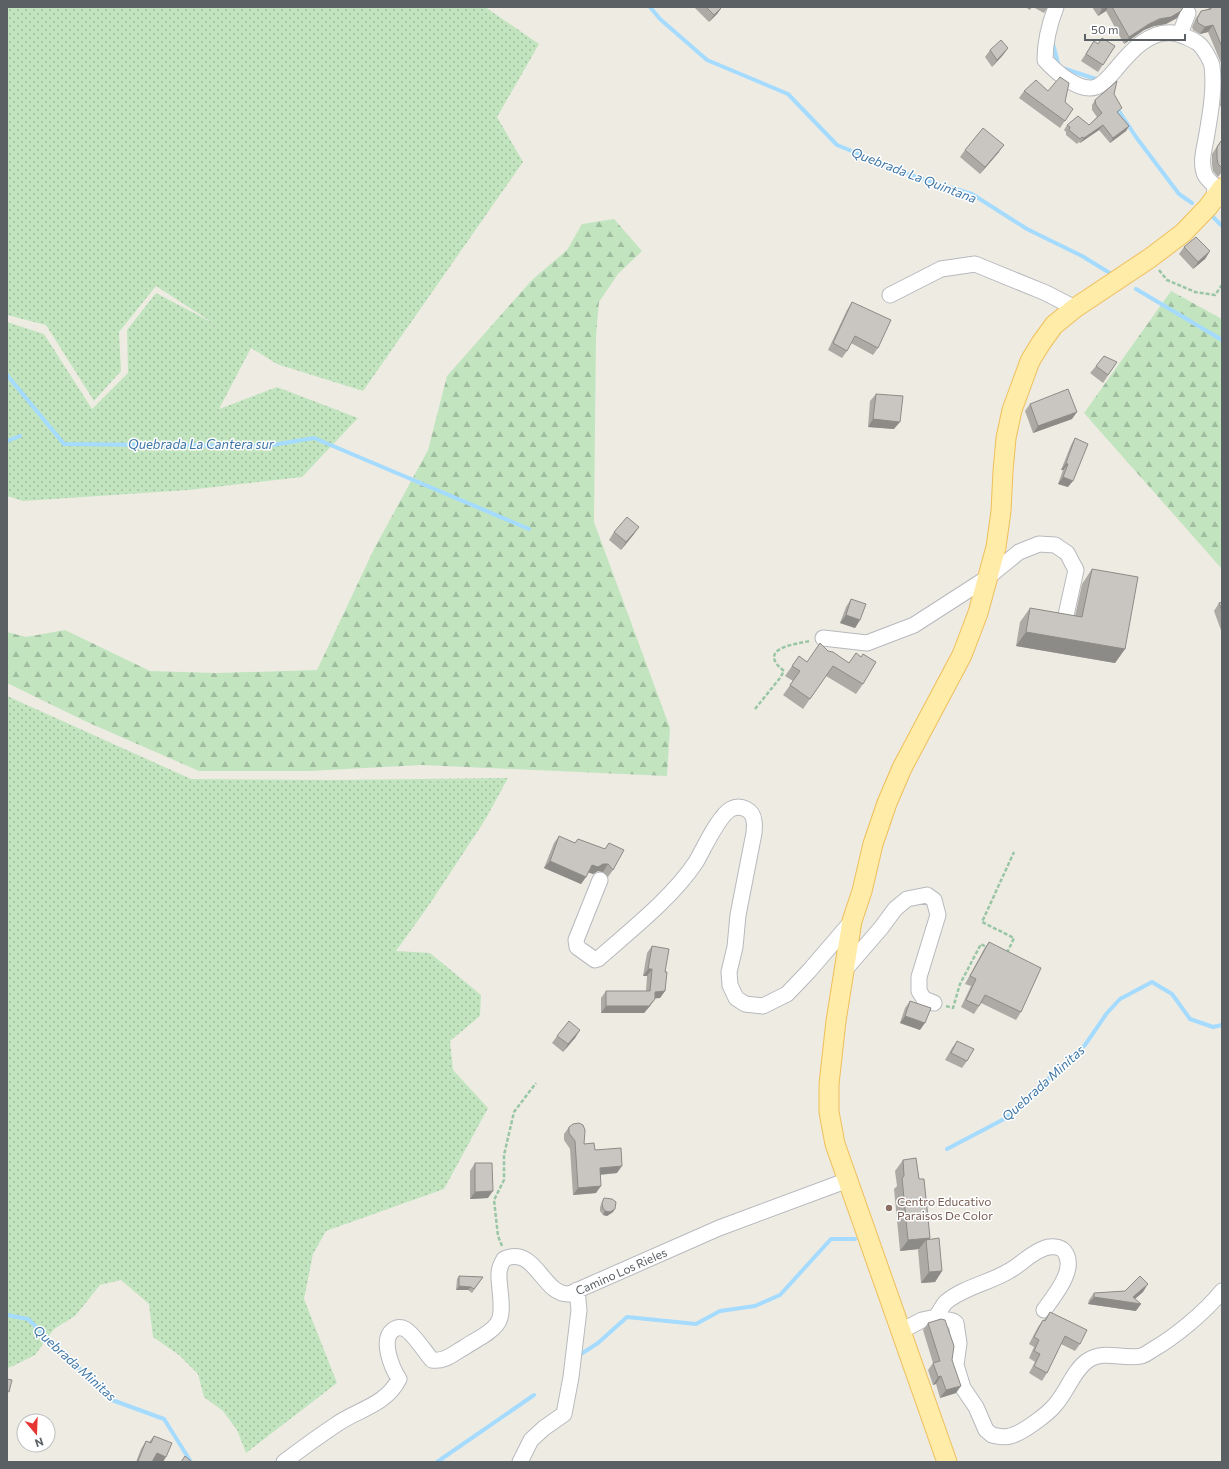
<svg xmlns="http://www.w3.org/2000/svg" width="1229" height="1469" viewBox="0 0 1229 1469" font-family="Commissioner,sans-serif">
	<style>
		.grass { fill: url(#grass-dots) }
		.forest { fill: url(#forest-firs) }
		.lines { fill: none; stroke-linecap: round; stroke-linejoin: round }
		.stream { stroke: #a4dbfe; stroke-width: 4 }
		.minor-casing { stroke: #b6b9bd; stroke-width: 17 }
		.major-casing { stroke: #efbf5b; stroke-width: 21 }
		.path { stroke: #99c6a4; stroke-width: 2.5; stroke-dasharray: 4 2; stroke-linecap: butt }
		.minor { stroke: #fff; stroke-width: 15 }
		.major { stroke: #feeca8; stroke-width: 19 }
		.wall { fill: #adaaa6 }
		.shaded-wall { fill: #8d8b87 }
		.building { fill: #c9c6c1; stroke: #8d8b87 }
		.education-dot { fill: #8d6e63; stroke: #fff; stroke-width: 1.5 }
		.labels { text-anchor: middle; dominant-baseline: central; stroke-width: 3; stroke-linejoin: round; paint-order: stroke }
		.education-label { font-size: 12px; fill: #785e54; stroke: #fff; text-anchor: start }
		.street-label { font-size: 12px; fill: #5b6064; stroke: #fff }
		.water-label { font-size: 13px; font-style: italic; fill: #3e76a7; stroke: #fff }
	</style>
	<defs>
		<pattern id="grass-dots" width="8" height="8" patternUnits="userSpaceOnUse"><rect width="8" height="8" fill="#c2e5c0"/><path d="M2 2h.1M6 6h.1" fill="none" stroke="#a1bda0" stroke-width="1.8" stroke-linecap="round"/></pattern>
		<pattern id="forest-firs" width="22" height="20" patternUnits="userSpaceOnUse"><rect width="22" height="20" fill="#c2e5c0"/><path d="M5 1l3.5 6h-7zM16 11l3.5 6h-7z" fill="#a1bda0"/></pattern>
	</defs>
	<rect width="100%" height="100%" fill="#eeebe3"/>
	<path class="grass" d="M7,7H485L539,44L497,117L523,162L363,391L277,364L251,348L219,409L277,387L358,418L302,477L188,490L23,501L7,496V322L44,334L92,409L128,373L127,330L156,293L213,323L156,286L119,332L121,371L94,401L46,325L7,315Z
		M7,696L191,779L332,780L508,778L485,820L429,905L396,951L430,953L481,995L480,1016L450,1041L453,1070L488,1108L444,1189L326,1231L313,1254L304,1299L337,1383L246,1453L237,1430L223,1411L204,1397L198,1374L179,1355L153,1337L149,1304L121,1280L100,1285L75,1316L54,1329L35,1355L13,1366L7,1368Z"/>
	<path class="forest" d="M614,219L642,251L618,274L599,302L596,335L594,522L670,728L667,776L422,765L309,771H199L87,722L7,683V632L26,637L65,630L150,671L217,673L317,670L374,549L428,450L447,376L532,280L567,250L582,224Z
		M1171,291L1222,319V569L1084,413Z"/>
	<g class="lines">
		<path class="stream" d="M650,7L660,19L707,60L788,94L837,145L913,176L972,194L1027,229L1082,256L1113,275
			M1052,40L1059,67L1099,80
			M1117,108L1136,137L1179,194L1192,203
			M1212,216L1222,226
			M1136,289L1222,340
			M7,375L64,444L267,446L314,438L529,529
			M7,441L20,436
			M947,1149L1006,1118L1085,1045L1107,1013L1120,999L1152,982L1172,994L1190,1019L1213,1027L1222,1025
			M7,1315L28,1319L112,1400L164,1419L191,1462
			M581,1354L598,1343L627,1317L696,1324L720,1311L755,1306L780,1295L831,1239H855
			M437,1462L534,1395"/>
		<defs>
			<path id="minor" d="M1056,7C1049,25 1045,40 1045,60C1055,71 1079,93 1096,87C1104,84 1111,75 1116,69C1130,52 1149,30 1173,33C1180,34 1195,40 1200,45C1204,49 1211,61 1212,66C1215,90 1210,116 1206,139C1204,150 1200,163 1205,175C1207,179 1212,183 1215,186L1214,198L1217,200
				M1180,34L1188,13
				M890,295L941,269L975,264L1046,293L1075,308
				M823,638L867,643L914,625L987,578L1019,552L1039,544L1055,545L1067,553L1076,570L1066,615
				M600,880L576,940L577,947L595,960L598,959C631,930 672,898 696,862C703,850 719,815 731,809C741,804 753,810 754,821C755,825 754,830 754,833L738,915L735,947L729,972L730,985L736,998L745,1004L763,1006L787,994L809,971L852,921
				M843,972L881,928L895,909L907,899L927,895L934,900L938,915L919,977V991L924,999L934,1003
				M936,1317L953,1321L956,1323L959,1343L956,1365L963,1388L976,1407L986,1430L992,1435C997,1436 1005,1438 1010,1436C1021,1434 1048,1414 1055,1405C1067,1392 1073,1371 1087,1361C1104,1349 1123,1360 1141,1356C1145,1355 1149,1352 1152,1350C1175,1337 1205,1312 1222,1291
				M901,1331L922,1320L936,1317C939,1313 942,1306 946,1302C964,1287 989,1283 1009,1271C1022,1264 1030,1253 1045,1248C1050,1246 1060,1246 1064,1251C1078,1268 1054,1296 1044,1310
				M284,1462C301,1449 319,1436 337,1424C359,1409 386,1405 399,1379C392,1368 380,1340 393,1330C397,1327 401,1327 405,1329C413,1333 425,1352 432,1360C445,1362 454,1353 465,1347C475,1340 490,1334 497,1324C506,1313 498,1287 499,1273C499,1268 501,1264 504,1259C536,1245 542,1295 569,1294L719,1228L848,1180
				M520,1462L531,1440L544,1428L564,1414L571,1377L579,1310L577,1290"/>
			<path id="major" d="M947,1462L835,1144L829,1112V1084L836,1021L852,921L862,891L873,844L887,803L902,768L962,655L978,613L996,547L1001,511L1003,471L1006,438L1012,410L1030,361L1041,343L1054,325L1075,308L1150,258L1183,233L1208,207L1222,188"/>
		</defs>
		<use href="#minor" class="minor-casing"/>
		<use href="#major" class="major-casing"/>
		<path class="path" d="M1159,270L1167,280L1195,292L1215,295L1222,285
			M755,709L780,678L784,671C756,649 794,644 810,641
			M1007,953L1014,938L982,922L1014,852
			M946,1006L953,1008L960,984L981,944L988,948
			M502,1246L498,1236L494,1200L504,1180V1155L514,1112L536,1083"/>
		<use href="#minor" class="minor"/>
		<use href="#major" class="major"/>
	</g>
	<path class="wall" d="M694,7H722L717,14L709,22Z
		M1025,7H1032L1030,10Z
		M1033,7H1048L1044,13Z
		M1092,7H1183L1177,18L1166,24L1154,26L1144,30L1124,44L1106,11L1098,16Z
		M1210,7H1222V69L1221,63L1208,32L1200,34L1193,30L1192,27L1196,18L1201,11L1208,9Z
		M1094,41L1098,44L1115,46L1098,72L1081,61Z
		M1008,48L1003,55L992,67L985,57L990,50Z
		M1222,76V107L1220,106Z
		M1024,91H1048L1073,109L1060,128L1019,98Z
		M1114,94L1118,113L1129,126L1126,131L1110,143L1099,130L1080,143L1079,142L1077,144L1066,135V132L1064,130L1067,125H1089L1097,117L1092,110V105L1095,100Z
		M1222,139V172L1218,177L1213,171L1212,165V154Z
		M965,150L999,152L980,174L960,157Z
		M1184,247L1210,251L1205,259L1193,269L1179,254Z
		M852,302L878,348L873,355L851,343L847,351L842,358L828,350L847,310Z
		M1117,362L1103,383L1090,373L1096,366Z
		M876,394L894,429L868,427L870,401Z
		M1030,404L1072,419L1033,433L1025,411Z
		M1075,438L1068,487L1058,484L1063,470H1061L1071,445Z
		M639,527L634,534L621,550L609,540L614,532Z
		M1092,569L1125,649L1115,663L1016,646L1020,622L1030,608L1075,616L1082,584Z
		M851,599L860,620L855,628L840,623L846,607Z
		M1222,602V633L1214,611L1219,603Z
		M828,651L849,663L856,653L863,684L856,694L826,676L803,709L783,695L793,681L785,676L799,656L807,662Z
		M559,836L575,843L578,839L605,849L609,843L613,870L608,877L603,872L598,871L593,874L588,872L586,877L581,884L544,868L554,843Z
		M989,942L1021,1012L1016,1020L981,1003L974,1014L961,1007L971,986L965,984L984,949Z
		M652,946L665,972V991L660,998H655L650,1006L644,1013H601V998L606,991H646L647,976H643L647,953Z
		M910,1001L920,1030L900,1023L905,1008Z
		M580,1030L575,1038L563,1052L552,1043L557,1036Z
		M957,1041L967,1061L962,1068L945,1060L952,1048Z
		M569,1127L584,1144L595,1150L617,1173L600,1175L596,1193L573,1195L570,1149L564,1140V1134Z
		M903,1160L919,1179L930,1238L929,1239L942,1271L935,1282L921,1283L918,1250L919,1249L900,1251L894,1189L897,1186L895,1171Z
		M475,1163L488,1198L470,1199V1171Z
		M604,1198L613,1212L607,1216L603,1215L600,1211V1207L602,1202Z
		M459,1276L483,1277L472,1293L468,1290H456L457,1279Z
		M1143,1292L1135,1299L1136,1311L1088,1304L1089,1300L1094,1293Z
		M1050,1312L1080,1344L1075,1351L1061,1344L1047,1373L1042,1381L1029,1373L1035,1362L1029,1358L1034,1347L1029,1344L1038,1327L1043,1320H1044Z
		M928,1323L952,1360L956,1393L940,1398L936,1384L933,1385L928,1370L933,1363L923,1330Z
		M154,1436L153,1461L152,1462H136L141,1449L146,1441L149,1442Z"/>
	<path class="shaded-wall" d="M722,7L717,14L709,22L714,15Z
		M1106,7H1108L1106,11L1098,16L1102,9Z
		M1181,11L1177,18L1166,24L1154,26L1144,30L1124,44L1129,37L1149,24Z
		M1213,25L1208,32L1200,34L1205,27Z
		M1008,48L1003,55L992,67L997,60Z
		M1103,125L1099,130L1080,143L1084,138Z
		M1129,126L1126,131L1110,143L1113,138Z
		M1004,145L999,152L980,174L985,167Z
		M1210,251L1205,259L1193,269L1198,262Z
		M1077,412L1072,419L1033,433L1038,426Z
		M873,419L900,422L894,429L868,427Z
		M1066,463L1068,464L1063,470H1061Z
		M1063,477L1073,481L1068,487L1058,484Z
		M639,527L634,534L621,550L626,542Z
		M846,615L860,620L855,628L840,623Z
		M1026,632L1125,649L1115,663L1016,646Z
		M550,861L586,877L581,884L544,868Z
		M603,864H608L603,872L598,871L593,874L587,872L592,865Z
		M648,969H652L647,976H643Z
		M665,991L660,998L650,999L655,992Z
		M655,999L650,1006L644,1013H601L606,1006Z
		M905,1016L925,1023L920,1030L900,1023Z
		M580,1030L575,1038L563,1052L568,1044Z
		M622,1166L617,1173L595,1175L600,1168Z
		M601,1186L596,1193L573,1195L578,1188Z
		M493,1191L488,1198L470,1199L475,1192Z
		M615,1209L613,1212L607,1216L603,1215L605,1211Z
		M930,1238L926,1243V1240L919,1249L900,1251L908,1240Z
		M942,1271L935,1282L921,1283L929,1272Z
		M1148,1284L1143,1292L1131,1302L1141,1304L1136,1311L1088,1304L1094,1297H1133Z
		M459,1286L471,1287L468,1290H456Z
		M941,1376L936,1384L933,1385L938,1377Z
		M961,1386L956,1393L940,1398L946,1390Z
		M157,1453L166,1457L163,1462H156L152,1460Z"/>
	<path class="building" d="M706,7H722L714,15Z
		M1101,7H1106L1102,9Z
		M1112,7H1183L1181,11L1171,17L1159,19L1149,24L1129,37Z
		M1211,7H1222V47L1213,25L1205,27L1198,23L1197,19L1201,11L1211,9Z
		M1102,38L1115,46L1103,65L1086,54L1094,41L1098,44Z
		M1001,40L1008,48L997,60L990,50Z
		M1060,77L1069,83L1065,102L1073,109L1065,121L1024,91L1036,80L1048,91Z
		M1117,81L1114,94L1122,108L1117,112L1129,126L1113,138L1103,125L1084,138L1082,137L1080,139L1069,130L1070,127L1067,125L1078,116L1089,125L1102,113L1096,105L1095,100Z
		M983,128L1004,145L985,167L965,150Z
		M1222,140V168L1218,164L1217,158V147Z
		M1196,237L1210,251L1198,262L1184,247Z
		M852,302L891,320L878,348L855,336L847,351L833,343Z
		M1104,356L1117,362L1108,375L1096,366Z
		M1068,389L1077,412L1038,426L1030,404Z
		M876,394L903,396L900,422L873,419Z
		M1075,438L1088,444L1073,481L1063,477L1068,464L1066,463Z
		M627,517L639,527L626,542L614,532Z
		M1092,569L1138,577L1125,649L1026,632L1030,608L1082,617Z
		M851,599L866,604L860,620L846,615Z
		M1222,602V611L1219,603Z
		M820,643L828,651L833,652L849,663L856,653L861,657L863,654L876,662L863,684L833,666L810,699L790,685L800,671L792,666L799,656L807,662Z
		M559,836L575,843L578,839L605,849L609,843L624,850L613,870L608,864H603L598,867L592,865L586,877L550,861Z
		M989,942L1041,968L1021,1012L985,995L979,1006L966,1000L976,979L970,976Z
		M652,946L669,949L665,972H667L665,991L655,992V999L649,1006H606V991H650L652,969H648Z
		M910,1001L931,1008L925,1023L905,1016Z
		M569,1021L580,1030L568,1044L557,1036Z
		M957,1041L974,1049L967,1061L951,1053Z
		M579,1123L583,1125L585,1130L584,1144L594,1143L595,1150L621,1148L622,1166L600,1168L601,1186L578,1188L575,1141L569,1133V1127L573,1124Z
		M916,1158L919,1179H924L930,1238L908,1240L902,1178L904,1176L903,1160Z
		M475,1163H492L493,1191L475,1192Z
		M604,1198L612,1199L616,1202L615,1209L610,1212L605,1211L603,1208L602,1203Z
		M939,1238L942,1271L929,1272L926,1240Z
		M459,1276L483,1277L474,1289L471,1287L459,1286Z
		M1140,1276L1148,1284L1133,1297L1141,1304L1094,1297V1293L1125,1291Z
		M1050,1312L1087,1330L1080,1344L1065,1336L1047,1373L1034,1366L1040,1354L1034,1351L1039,1340L1034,1337L1043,1320L1045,1321Z
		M941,1319L945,1320L954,1346L952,1360L961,1386L946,1390L941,1376L938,1377L933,1363L940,1361L928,1323Z
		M7,1379L12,1380L9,1392L7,1391Z
		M154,1436L172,1443L166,1457L157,1453L152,1462H140L138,1461L146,1441L151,1443Z
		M185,1456L192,1462H181Z"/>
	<circle class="education-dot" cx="889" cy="1208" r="4"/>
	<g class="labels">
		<g class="education-label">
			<text x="897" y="1201">Centro Educativo<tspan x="897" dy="14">Paraisos De Color</tspan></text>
		</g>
		<g class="street-label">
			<text transform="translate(621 1271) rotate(-24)">Camino Los Rieles</text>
		</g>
		<g class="water-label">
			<text transform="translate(914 175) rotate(21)">Quebrada La Quintana</text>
			<text x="201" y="444">Quebrada La Cantera sur</text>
			<text transform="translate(1043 1083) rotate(-42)">Quebrada Minitas</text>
			<text transform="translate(75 1363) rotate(42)">Quebrada Minitas</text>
		</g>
	</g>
	<rect width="1229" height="1469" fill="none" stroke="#5b6064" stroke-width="16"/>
	<g transform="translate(36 1433) rotate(161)"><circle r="19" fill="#ffffff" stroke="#bdbfc1"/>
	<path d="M0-3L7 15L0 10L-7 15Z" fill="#e73631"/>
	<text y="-6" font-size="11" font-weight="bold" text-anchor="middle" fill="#5b6064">N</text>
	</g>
	<path d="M1085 34v6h100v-6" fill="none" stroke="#5b6064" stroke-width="2"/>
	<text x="1091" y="34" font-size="12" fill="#5b6064" stroke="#ffffff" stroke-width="3" paint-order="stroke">50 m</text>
</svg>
